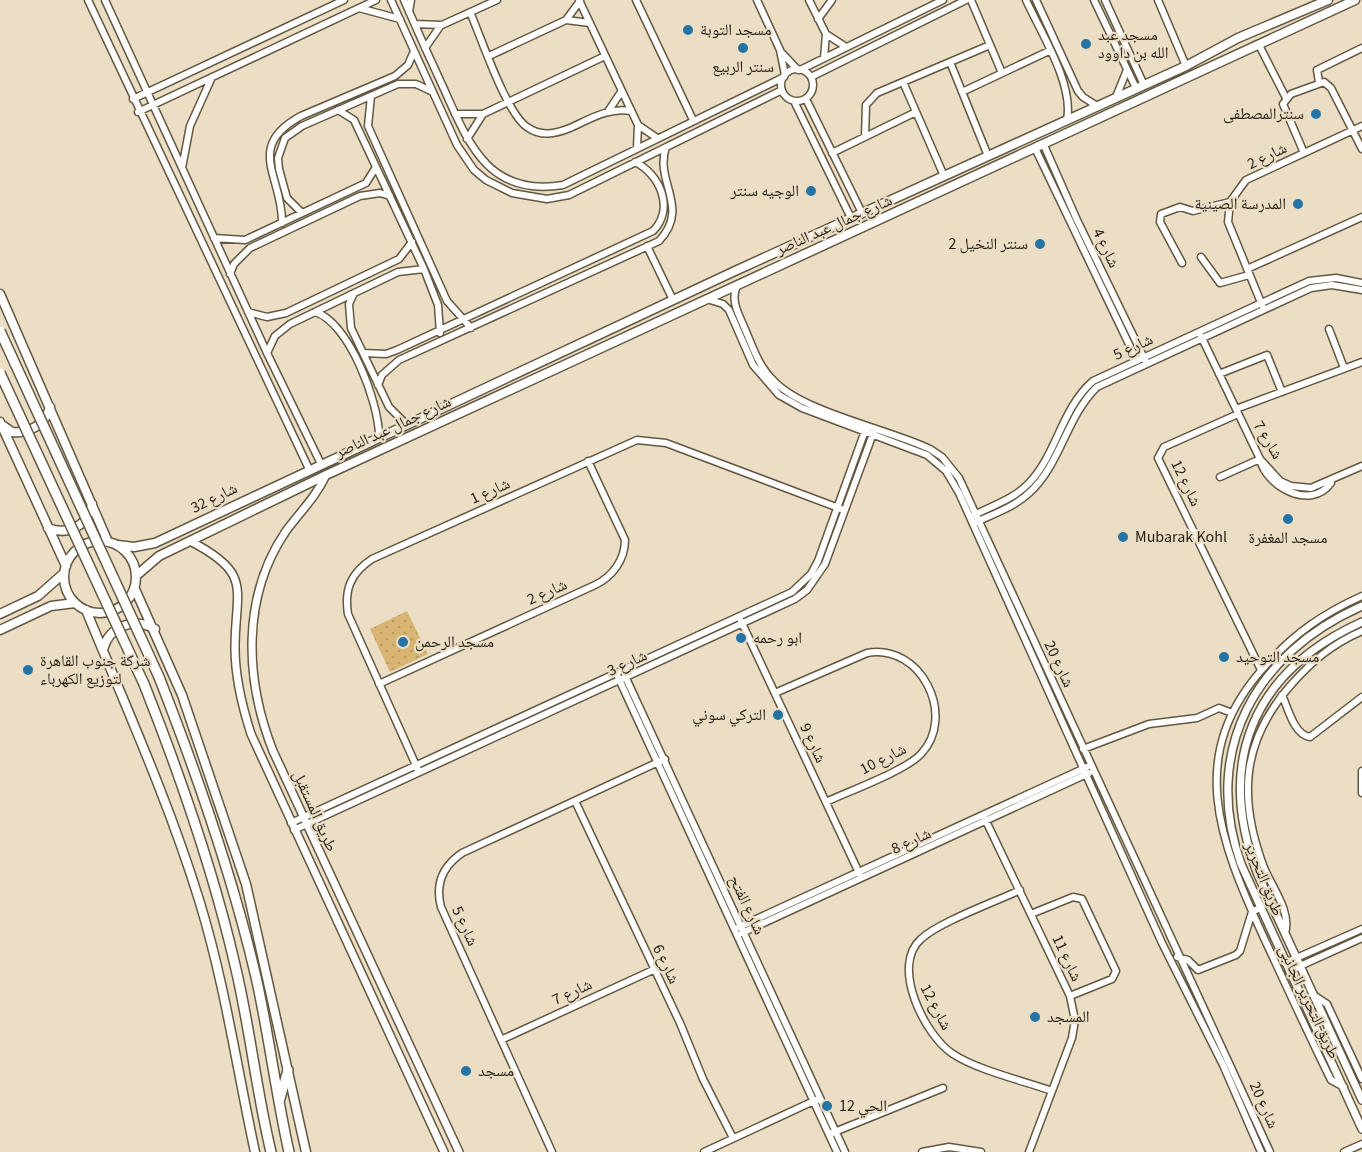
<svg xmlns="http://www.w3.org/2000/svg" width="1362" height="1152" viewBox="0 0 1362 1152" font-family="'Source Sans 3','Noto Naskh Arabic',sans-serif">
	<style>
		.garden { fill: url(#garden-dots) }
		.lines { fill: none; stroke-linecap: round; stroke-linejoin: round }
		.minor-casing { stroke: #635741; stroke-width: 9 }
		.tertiary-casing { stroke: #635741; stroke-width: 10 }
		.secondary-casing { stroke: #635741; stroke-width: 11 }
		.trunk-casing { stroke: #635741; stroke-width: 12 }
		.minor { stroke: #fff; stroke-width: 6 }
		.tertiary { stroke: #fff; stroke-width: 7 }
		.secondary { stroke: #fff; stroke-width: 8 }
		.trunk { stroke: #fff; stroke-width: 9 }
		.trunk-bridge-casing { stroke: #635741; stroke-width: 12; stroke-linecap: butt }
		.trunk-bridge { stroke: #fff; stroke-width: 9 }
		.poi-dot { fill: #2475a6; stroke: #ebdec5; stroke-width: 2 }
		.labels { text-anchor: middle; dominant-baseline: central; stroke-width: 4.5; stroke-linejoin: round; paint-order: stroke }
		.poi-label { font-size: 16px; fill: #272219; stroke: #ebdec5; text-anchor: start }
		.street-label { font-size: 16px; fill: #272219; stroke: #ebdec5 }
	</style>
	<defs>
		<pattern id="garden-dots" width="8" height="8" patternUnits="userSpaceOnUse" patternTransform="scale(1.5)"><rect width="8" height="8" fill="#d8b573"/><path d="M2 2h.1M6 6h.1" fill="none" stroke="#b99b63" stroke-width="1.8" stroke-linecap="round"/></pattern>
	</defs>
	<rect width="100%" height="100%" fill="#ebdec5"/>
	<path class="garden" d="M407,611L428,654L390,672L370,629Z"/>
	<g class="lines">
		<defs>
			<path id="minor" d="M88,0L309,469
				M105,0L267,353L321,464
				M391,0L457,145L474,170L486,180L512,193L547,199L569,195L782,90
				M404,0C417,30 430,59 444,89C469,145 489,197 563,185L784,77
				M579,0L638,125L657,138
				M636,0L693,120
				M757,0L780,50L785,75
				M809,0L826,34L824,58
				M971,0L1002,73
				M1026,0C1041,33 1074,84 1067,120
				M1036,0L1078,91L1083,97L1097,106
				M1094,0L1136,88
				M1105,0L1144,85
				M1158,0L1186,66
				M359,8L400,19
				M409,12L411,0
				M470,12C481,37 506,113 527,127C541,137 555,134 570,128C590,119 609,107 631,111
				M818,19L832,0
				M566,20L590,23
				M415,24L442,25L497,0
				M826,34L846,47
				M1259,45L1286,98
				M425,48L441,25
				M782,53L798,70
				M489,56L566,20L580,1
				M950,62L988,156
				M781 85a16 16 0 1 1 32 0a16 16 0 1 1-32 0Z
				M800,70L943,0
				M811,77L966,0
				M903,82L944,176
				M1319,82L1317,70L1362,48
				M962,92L1049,51
				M371,96L368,126L447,301L471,328
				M1116,97L1127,70
				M133,99L344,0
				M806,99L862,213
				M794,101L851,218
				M338,110L354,120L424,269L438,305L440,333
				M609,110L621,92
				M138,112L376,0
				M455,114H483L605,56
				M865,137L866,105L877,93L990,45
				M467,139L483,114
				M1043,143L1077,220L1145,360
				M637,148L638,125
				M1035,148L1137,361
				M832,153L916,112
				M1304,153L1283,104L1291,94L1324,82L1331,88L1362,149
				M182,168L190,126L212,77
				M302,213L287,198L279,169L278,158L285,138L302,126L398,84H416L431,91
				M282,223C283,177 244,147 301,116L395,76L408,65L414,51
				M214,238L245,240L366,183L376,167
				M647,246L673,300
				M1201,257L1220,283L1249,275
				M1182,263L1160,222L1161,214L1180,207L1193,211L1230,202
				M1247,269L1362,217
				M230,274L234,264L250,248L360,196L380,193L390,196
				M737,286C730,300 739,315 745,329C753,348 759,367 774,381C803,412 888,429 930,449L942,457L959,478L1270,1152
				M354,293L349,304L351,328L389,407L406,424
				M707,299L723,304L729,310L753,365L779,395L802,408L927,455L946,471L959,493L1162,943L1223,1065L1261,1152
				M1262,305L1228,222L1230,202L1246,180L1362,126
				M248,312L267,317L286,313L399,259L412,242
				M315,312C349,322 379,403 379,436
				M1329,329L1344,368
				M1201,336L1260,459L1280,481L1291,486L1311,488L1362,466
				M267,353L275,336L290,324L398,272L424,269
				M363,353L386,354L397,350L653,231C675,209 660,174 635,162
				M1219,374L1267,355L1282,392
				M378,385L382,375L399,360L659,241C691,207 654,182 666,147
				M1236,409L1362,362
				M1238,414L1164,447L1158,458L1261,670
				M1260,459C1266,487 1311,511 1331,483
				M1220,477L1260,459
				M972,516C992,506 1014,499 1029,483C1057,454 1061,409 1093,381L1309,281L1336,278L1362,283
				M976,522C994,514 1014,507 1029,493C1061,464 1066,417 1097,387L1311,288L1332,285L1362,290
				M741,621L860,875
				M625,676L845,1152
				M618,677L837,1152
				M379,684L595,585C612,577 625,560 625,540L588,461
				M775,693L867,653C921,643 957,716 921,754C905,771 849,791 826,802
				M1282,695C1288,708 1294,735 1310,737L1362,697
				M1083,749L1149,724L1197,718L1219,708L1232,713
				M1362,771V793
				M419,772L348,614C344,589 351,573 372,559L637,440L666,443L844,510
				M575,801L680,1023L703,1079L733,1138
				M985,819L1070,996L1075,1020L1072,1038L1029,1152
				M291,823L792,592L811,574L818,561L866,428
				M294,830L795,599L807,590L825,564L874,431
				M1020,890C995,902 939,922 921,939C890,966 925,1036 953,1054C977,1070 1024,1081 1052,1091
				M1031,914L1073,897L1082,899L1116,971L1112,979L1070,996
				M739,927L1087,767
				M742,933L1089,773
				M1285,933C1292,911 1270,885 1263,865C1238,797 1242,741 1290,686C1312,661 1332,644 1362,631
				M1177,957L1188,960L1198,970L1236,955L1240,951L1252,912L1260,908
				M1285,963L1362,929
				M1289,971L1362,938
				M1312,994L1327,1004L1362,1079
				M503,1039L653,970
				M1344,1087L1331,1080L1328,1074C1306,1029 1285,983 1264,938C1220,841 1183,754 1267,664C1295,633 1324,613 1362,596
				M832,1133L943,1088
				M552,1152L441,907C435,884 443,866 462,853L665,759
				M704,1152L818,1099
				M922,1152L949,1147L981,1152
				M1344,1152L1362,1144"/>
			<path id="tertiary" d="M326,475C316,497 300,512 286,531C241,597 245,680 273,751L459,1152
				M190,541C254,574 235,589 235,648C235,677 242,706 251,734L444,1152
				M1362,606C1255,653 1201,751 1241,864L1362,1129
				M1362,622C1252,672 1215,763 1258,875L1362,1100"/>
			<path id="secondary" d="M0,294L108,542
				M0,422L66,566
				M2,425L12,432C29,434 46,424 50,407
				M48,528C68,536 88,526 92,504
				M64 577a36 36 0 1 1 72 0a36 36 0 1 1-72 0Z
				M118,545L134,547L155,543L735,271L1186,66L1238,38L1328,0
				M137,575L159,556L326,475L1355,0
				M135,589L182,695L246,884L306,1152
				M86,610C126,707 169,802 200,903C225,985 237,1069 255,1152
				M0,614L38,596L64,573
				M0,630L51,606L75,603
				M103,650C109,626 133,617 155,629"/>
			<path id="trunk" d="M159,677C197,774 232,874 256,977C269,1035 276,1094 289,1152
				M144,684C180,775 213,869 235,965C250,1027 256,1090 271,1152
				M279,1102L288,1070"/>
		</defs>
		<use href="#minor" class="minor-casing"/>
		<use href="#tertiary" class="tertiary-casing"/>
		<use href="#secondary" class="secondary-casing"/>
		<use href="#trunk" class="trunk-casing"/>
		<use href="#minor" class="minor"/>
		<use href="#tertiary" class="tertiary"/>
		<use href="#secondary" class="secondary"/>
		<use href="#trunk" class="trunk"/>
		<defs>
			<path id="trunk-bridge" d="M0,331L159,677
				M0,373L144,684"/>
		</defs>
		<use href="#trunk-bridge" class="trunk-bridge-casing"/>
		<use href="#trunk-bridge" class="trunk-bridge"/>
	</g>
	<g class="poi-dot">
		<circle cx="688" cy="30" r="6"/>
		<circle cx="1086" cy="44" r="6"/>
		<circle cx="743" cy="48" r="6"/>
		<circle cx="1316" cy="114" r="6"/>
		<circle cx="811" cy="191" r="6"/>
		<circle cx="1298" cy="204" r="6"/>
		<circle cx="1040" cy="244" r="6"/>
		<circle cx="1288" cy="519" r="6"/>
		<circle cx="1123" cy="537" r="6"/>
		<circle cx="741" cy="638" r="6"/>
		<circle cx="403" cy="642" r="6"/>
		<circle cx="1224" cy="657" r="6"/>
		<circle cx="28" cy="670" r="6"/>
		<circle cx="778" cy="715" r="6"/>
		<circle cx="1035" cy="1017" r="6"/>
		<circle cx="466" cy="1071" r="6"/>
		<circle cx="827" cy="1106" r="6"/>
	</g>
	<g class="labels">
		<g class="poi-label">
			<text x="700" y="30">مسجد التوبة</text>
			<text x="1098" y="35">مسجد عبد<tspan x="1098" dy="18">الله بن داوود</tspan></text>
			<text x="743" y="67" text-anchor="middle">سنتر الربيع</text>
			<text x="1304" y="114" text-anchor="end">سنترالمصطفى</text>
			<text x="799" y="191" text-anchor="end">الوجيه سنتر</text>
			<text x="1286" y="204" text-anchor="end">المدرسة الصينية</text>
			<text x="1028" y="244" text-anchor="end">سنتر النخيل 2</text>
			<text x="1135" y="537">Mubarak Kohl</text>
			<text x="1288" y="538" text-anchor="middle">مسجد المغفرة</text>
			<text x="753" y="638">ابو رحمه</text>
			<text x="415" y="642">مسجد الرحمن</text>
			<text x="1236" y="657">مسجد التوحيد</text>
			<text x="40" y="661">شركة جنوب القاهرة<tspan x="40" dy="18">لتوزيع الكهرباء</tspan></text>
			<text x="766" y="715" text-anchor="end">التركي سوني</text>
			<text x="1047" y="1017">المسجد</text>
			<text x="478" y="1071">مسجد</text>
			<text x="839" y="1106">الحي 12</text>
		</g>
		<g class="street-label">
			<text transform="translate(1267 156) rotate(-26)">شارع 2</text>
			<text transform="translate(834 225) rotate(-24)">شارع جمال عبد الناصر</text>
			<text transform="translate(1106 248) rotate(64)">شارع 4</text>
			<text transform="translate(1133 347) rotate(-25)">شارع 5</text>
			<text transform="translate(393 427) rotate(-25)">شارع جمال عبد الناصر</text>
			<text transform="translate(1268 440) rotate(59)">شارع 7</text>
			<text transform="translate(1186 483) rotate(64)">شارع 12</text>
			<text transform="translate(490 491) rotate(-24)">شارع 1</text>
			<text transform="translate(214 498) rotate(-26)">شارع 32</text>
			<text transform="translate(547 592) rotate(-24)">شارع 2</text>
			<text transform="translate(627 663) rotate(-25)">شارع 3</text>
			<text transform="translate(1059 664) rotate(65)">شارع 20</text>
			<text transform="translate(813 743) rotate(65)">شارع 9</text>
			<text transform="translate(883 759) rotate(-27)">شارع 10</text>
			<text transform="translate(315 811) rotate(66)">طريق المستقبل</text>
			<text transform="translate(911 841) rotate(-25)">شارع 8</text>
			<text transform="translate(1264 879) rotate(68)">طريق التحرير</text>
			<text transform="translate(747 905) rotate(65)">شارع الفتح</text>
			<text transform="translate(465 926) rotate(65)">شارع 5</text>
			<text transform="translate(1067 958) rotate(65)">شارع 11</text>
			<text transform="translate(666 964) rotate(64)">شارع 6</text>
			<text transform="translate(572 992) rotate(-25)">شارع 7</text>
			<text transform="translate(1309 1002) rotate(65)">طريق التحرير الجانبى</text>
			<text transform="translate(936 1007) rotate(62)">شارع 12</text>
			<text transform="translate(1264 1105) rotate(66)">شارع 20</text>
		</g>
	</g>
</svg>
